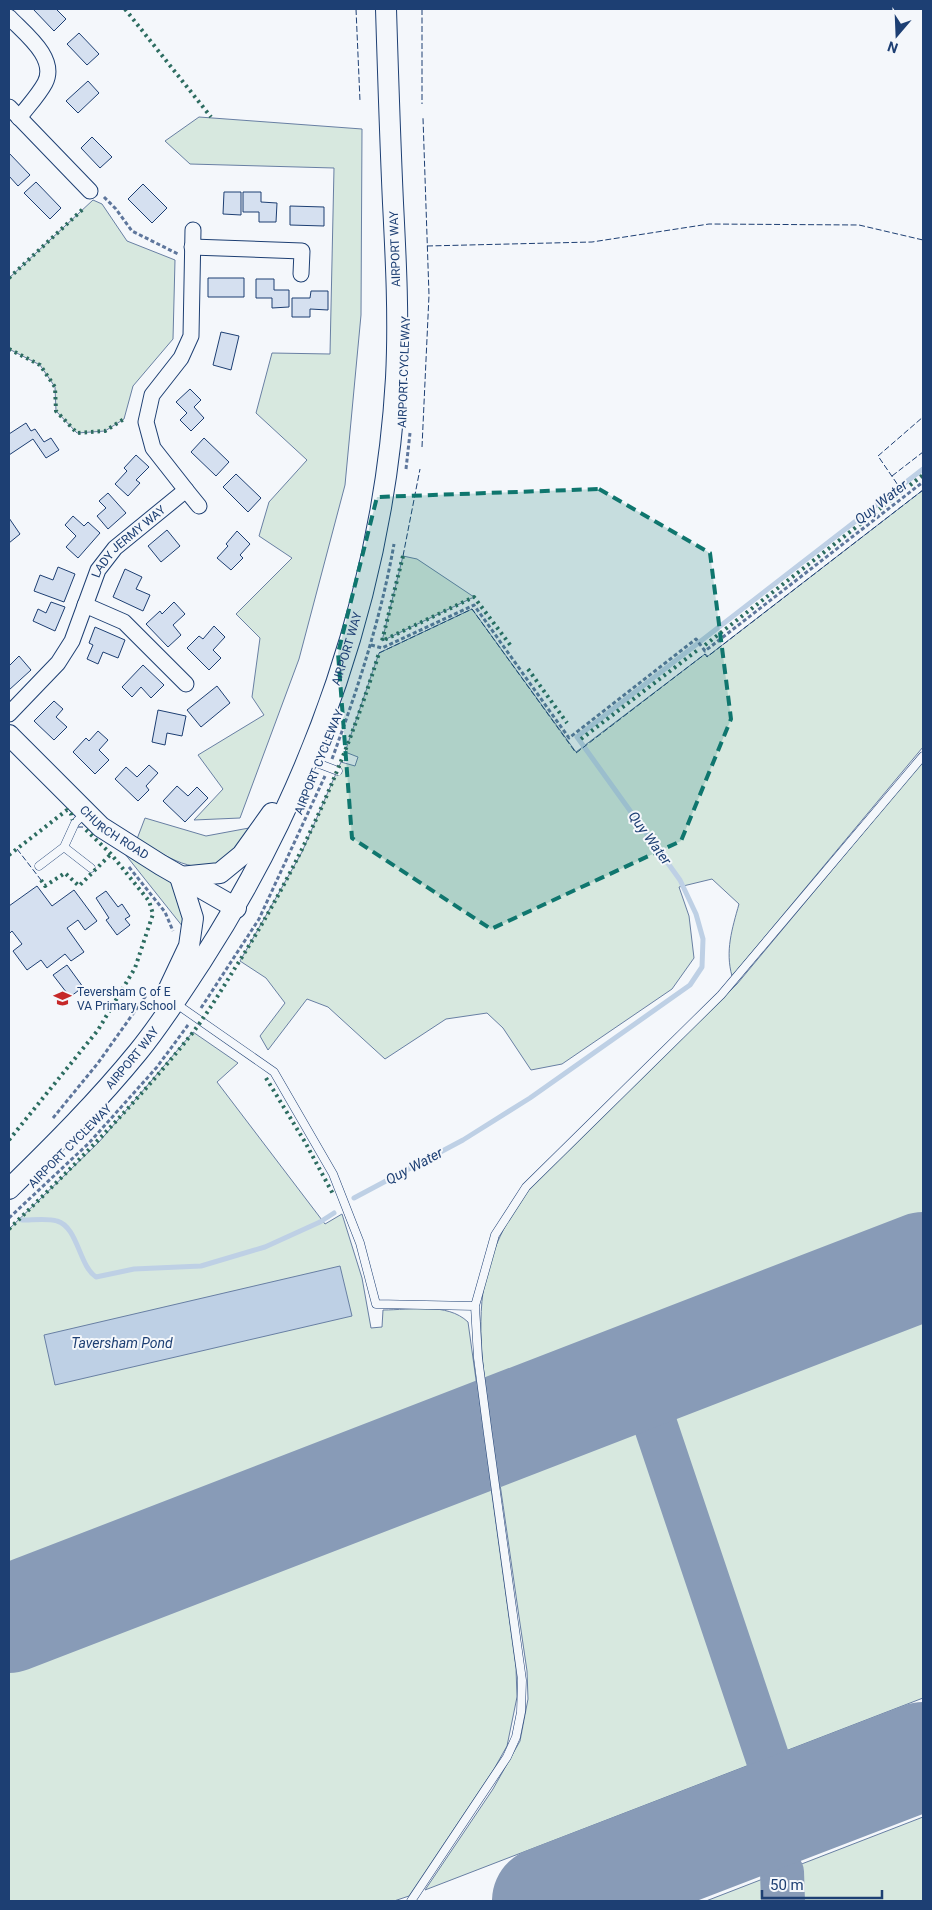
<svg xmlns="http://www.w3.org/2000/svg" width="932" height="1910" viewBox="0 0 932 1910" font-family="Roboto,sans-serif">
	<style>
		.green { fill: #d7e8df; stroke: #687fa3 }
		.water { fill: #bed0e5; stroke: #687fa3 }
		.lines { fill: none; stroke-linecap: round; stroke-linejoin: round }
		.stream { stroke: #bed0e5; stroke-width: 5 }
		.taxiway { stroke: #889bb7; stroke-width: 44 }
		.runway { stroke: #889bb7; stroke-width: 108 }
		.building { fill: #d5e0f0; stroke: #1d3f73 }
		.lane-casing { stroke: #1d3f73; stroke-width: 9 }
		.street-casing { stroke: #1d3f73; stroke-width: 17 }
		.secondary-casing { stroke: #1d3f73; stroke-width: 22 }
		.path { stroke: #5e769c; stroke-width: 3; stroke-dasharray: 4 2.5; stroke-linecap: butt }
		.lane { stroke: #f4f7fb; stroke-width: 8 }
		.street { stroke: #f4f7fb; stroke-width: 15 }
		.secondary { stroke: #f4f7fb; stroke-width: 20 }
		.hedge { stroke: #2c6c60; stroke-width: 4; stroke-dasharray: 2.5 4; stroke-linecap: butt }
		.fence { stroke: #1d3f73; stroke-width: 1; stroke-dasharray: 6 2.5; stroke-linecap: butt }
		.marked { fill: #0f766e; fill-opacity: 0.2; stroke: #0f766e; stroke-width: 4; stroke-dasharray: 10 6; stroke-linejoin: round }
		.labels { text-anchor: middle; dominant-baseline: central; stroke-width: 4; stroke-linejoin: round; paint-order: stroke }
		.street-label { font-size: 12px; fill: #1d3f73; stroke: #f4f7fb }
		.poi-label { font-size: 12px; fill: #1d3f73; stroke: #f4f7fb; text-anchor: start }
		.water-label { font-size: 14px; font-style: italic; fill: #1d3f73; stroke: #f4f7fb }
	</style>
	<rect width="100%" height="100%" fill="#f4f7fb"/>
	<path class="green" d="M199,117L362,129L361,315L345,485L299,659L240,818L194,820L223,789L198,755L264,715L252,697L260,638L236,614L292,558L259,536L269,502L307,460L256,413L272,353L330,354L334,168L190,164L165,141Z
		M93,200L102,204L127,241L175,260L173,339L133,386L124,419L105,431L77,433L56,411L55,387L40,365L9,349V278Z
		M923,490V747L732,976C725,951 732,929 739,904L712,879L679,887L689,916L694,958L672,989L562,1064L531,1070L503,1028L487,1013L446,1019L385,1059L328,1007L307,999L268,1050L260,1036L285,1003L266,978L240,961L302,852L341,762L355,766L358,757L345,752L379,653L472,609L576,752L705,654L708,656Z
		M403,556L417,559L474,597L382,641Z
		M923,761V1698L425,1890L493,1789L520,1741L528,1699L527,1671C516,1598 506,1524 495,1450C488,1398 476,1344 483,1292C489,1252 507,1218 531,1187L737,984Z
		M145,818L206,836L249,828C243,836 238,850 229,857C198,881 165,855 137,839Z
		M121,849C143,863 180,878 185,907C186,913 184,921 183,927Z
		M193,1032L238,1063L217,1082L325,1224L342,1214L362,1278L371,1328L382,1327L383,1310C411,1310 447,1302 468,1322L516,1668L517,1697L507,1746L494,1769L409,1896L394,1901H9V1229L99,1142Z
		M923,1817V1901H706Z"/>
	<path class="water" d="M340,1266L352,1316L55,1385L44,1335Z"/>
	<g class="lines">
		<path class="stream" d="M354,1198L463,1140L530,1098L690,985L702,967L703,939L696,914L680,880L577,737L923,469
			M22,1220C33,1220 48,1218 57,1221C78,1227 79,1266 96,1277L134,1269L201,1266L265,1247L320,1222L334,1213"/>
		<path class="taxiway" d="M639,1376L785,1810
			M782,1872L783,1901"/>
		<path class="runway" d="M9,1619L923,1266
			M546,1901L923,1756"/>
	</g>
	<path class="building" d="M33,9H56L66,19L54,31Z
		M79,33L99,54L87,65L67,44Z
		M88,81L99,93L78,113L66,101Z
		M92,137L112,157L100,168L81,148Z
		M9,153L30,175L18,186L9,176Z
		M36,182L61,208L50,219L24,193Z
		M143,184L167,208L152,223L128,199Z
		M224,192H241V215L223,214Z
		M243,192H261V202L277,203L276,222H259V212H243Z
		M290,206L324,207V226L290,225Z
		M208,278H244V297H208Z
		M256,279H274V290H289V307L272,308V298H256Z
		M311,291H328V310L310,309V317H292V298H310Z
		M221,332L239,336L231,370L213,365Z
		M190,389L201,400L194,407L204,418L191,431L180,420L187,413L176,402Z
		M26,423L31,431L35,429L44,442L51,438L59,450L46,458L33,439L9,455V434Z
		M204,438L229,462L216,476L191,452Z
		M136,455L149,467L136,480L140,483L128,496L115,484L127,471L124,468Z
		M236,474L261,498L248,512L223,487Z
		M108,493L126,513L108,529L97,516L106,508L99,501Z
		M73,516L84,526L88,522L100,533L78,558L66,547L76,536L65,525Z
		M9,518L20,534L9,543Z
		M167,530L180,546L161,562L148,546Z
		M237,531L250,544L240,555L243,558L231,570L217,558L228,546L226,544Z
		M58,567L75,574L64,602L34,591L40,575L53,580Z
		M125,569L142,577L136,589L150,595L143,611L113,597Z
		M51,602L65,607L55,631L33,621L38,609L46,613Z
		M174,602L185,614L173,625L181,635L168,647L146,624L160,611L162,614Z
		M214,626L225,637L213,650L221,658L209,670L187,648L199,636L203,639Z
		M95,627L125,640L118,658L103,652L98,664L87,659L93,645L89,643Z
		M19,656L31,670L9,690V666Z
		M143,665L164,685L151,698L141,687L132,697L122,687Z
		M217,686L230,703L201,727L187,710Z
		M54,701L63,709L56,717L67,727L54,740L34,721Z
		M158,710L186,716L182,736L167,733L165,745L152,742Z
		M98,731L108,740L99,750L109,760L95,774L73,752L86,738L89,741Z
		M149,765L158,773L146,786L149,790L138,801L115,779L126,767L137,777Z
		M177,786L188,796L197,787L208,798L185,822L163,801Z
		M37,886L52,906L74,890L97,921L85,930L78,920L67,928L84,952L71,961L65,954L47,968L41,960L27,970L13,951L22,944L12,931L9,934V906Z
		M106,891L118,907L122,904L130,916L125,919L130,925L117,935L106,920L109,918L96,898Z
		M67,965L83,987L70,997L53,975Z"/>
	<g class="lines">
		<defs>
			<path id="lane" d="M309,760L338,771
				M64,847L91,868
				M39,866L64,847L75,823L85,813
				M175,1003L274,1072L333,1174L360,1243L376,1304L475,1306
				M411,1901L507,1757L516,1737L521,1712L522,1680L488,1434L478,1358L475,1306L495,1235L526,1187L721,995L923,756"/>
			<g id="street">
				<path d="M9,17C24,33 58,58 45,83C38,96 27,107 19,118"/>
				<path d="M9,107L90,191"/>
				<path d="M192,247L302,251L301,274"/>
				<path d="M186,490L199,506"/>
				<path d="M85,605L124,622L186,684"/>
				<path id="s1" d="M9,714L58,663L72,641L98,570L115,548L186,490L153,448L146,422L152,395L181,358L191,336L193,230"/>
			</g>
			<g id="secondary">
				<path id="s2" d="M9,735L101,827L161,865L236,908"/>
				<path d="M180,877L220,873L242,855L272,813"/>
				<path d="M164,999L189,946L193,918L180,877"/>
				<path id="s3" d="M9,1189C54,1145 98,1101 138,1052C161,1024 181,992 201,962C314,787 384,586 396,378C399,320 396,261 393,203C390,138 388,74 386,9"/>
			</g>
		</defs>
		<use href="#lane" class="lane-casing"/>
		<use href="#street" class="street-casing"/>
		<use href="#secondary" class="secondary-casing"/>
		<path class="path" d="M104,197L116,209L132,231L178,254
			M406,469L410,433
			M371,645L382,648L474,605L569,738L696,639L705,651L923,482
			M332,759C358,688 381,618 394,544
			M129,867L165,912L173,931
			M201,1008L259,919L325,776
			M53,1118L98,1063L147,994
			M9,1218L89,1143L157,1067L188,1025"/>
		<use href="#lane" class="lane"/>
		<use href="#street" class="street"/>
		<use href="#secondary" class="secondary"/>
		<path class="hedge" d="M125,9L211,117
			M9,278L83,209
			M9,349L40,365L55,387L56,411L77,433L105,431L124,419
			M403,556L382,641L474,597L511,646
			M705,645L923,475
			M528,669L567,723
			M581,739L699,649
			M9,855L67,810L71,814L72,820
			M41,880L45,886L65,873L79,886L111,854
			M266,1078L305,1142L333,1194
			M9,1140L98,1030L135,968L153,914L149,901L111,854L83,827
			M9,1229C74,1166 138,1102 194,1031C209,1011 222,989 235,968C298,870 345,764 379,653"/>
		<path class="fence" d="M356,9L360,101
			M422,9V104
			M427,246L592,242L709,224L859,225L923,240
			M422,447L429,295L423,118
			M892,476L923,452
			M902,491L878,456L923,417
			M403,556L420,469
			M379,653L472,609L576,753L705,654L707,657L923,490
			M78,827H83
			M17,849L41,880"/>
	</g>
	<path class="marked" d="M599,489L710,553L731,719L681,841L491,929L352,838L338,653L377,497Z"/>
	<defs>
		<symbol id="school-bare" viewBox="-9 -9 18 18"><path d="M0-5L7-2L0 1L-7-2ZM-4 1L0 2.5L4 1V4Q0 6-4 4Z" fill="#c62828" stroke="#f4f7fb" stroke-width="2.5" paint-order="stroke"/></symbol>
	</defs>
	<g fill-rule="evenodd">
		<use href="#school-bare" x="50" y="986" width="25" height="25"/>
	</g>
	<g class="labels">
		<g class="street-label">
			<text transform="translate(395 249) rotate(-92)">AIRPORT WAY</text>
			<text transform="translate(404 372) rotate(-88)">AIRPORT CYCLEWAY</text>
			<text stroke="none"><textPath href="#s1" startOffset="214">LADY JERMY WAY</textPath></text>
			<text stroke="none"><textPath href="#s3" startOffset="645">AIRPORT WAY</textPath></text>
			<text transform="translate(319 762) rotate(-68)">AIRPORT CYCLEWAY</text>
			<text stroke="none"><textPath href="#s2" startOffset="144">CHURCH ROAD</textPath></text>
			<text stroke="none"><textPath href="#s3" startOffset="180">AIRPORT WAY</textPath></text>
			<text transform="translate(70 1146) rotate(-45)">AIRPORT CYCLEWAY</text>
		</g>
		<g class="poi-label">
			<text x="77" y="992">Teversham C of E<tspan x="77" dy="14">VA Primary School</tspan></text>
		</g>
		<g class="water-label">
			<text transform="translate(881 502) rotate(-38)">Quy Water</text>
			<text transform="translate(650 838) rotate(54)">Quy Water</text>
			<text transform="translate(414 1166) rotate(-28)">Quy Water</text>
			<text x="122" y="1343">Taversham Pond</text>
		</g>
	</g>
	<rect width="932" height="1910" fill="none" stroke="#1d3f73" stroke-width="20"/>
	<g transform="translate(897 35) rotate(199)" stroke="#f4f7fb" stroke-width="4" paint-order="stroke">
	<path d="M0-4L9 19L0 12L-9 19Z" fill="#1d3f73"/>
	<text y="-8" font-size="14" font-weight="bold" text-anchor="middle" fill="#1d3f73">N</text>
	</g>
	<path d="M762 1890v8h120v-8" fill="none" stroke="#1d3f73" stroke-width="2.5"/>
	<text x="770" y="1890" font-size="15" fill="#1d3f73" stroke="#f4f7fb" stroke-width="4" paint-order="stroke">50 m</text>
</svg>
